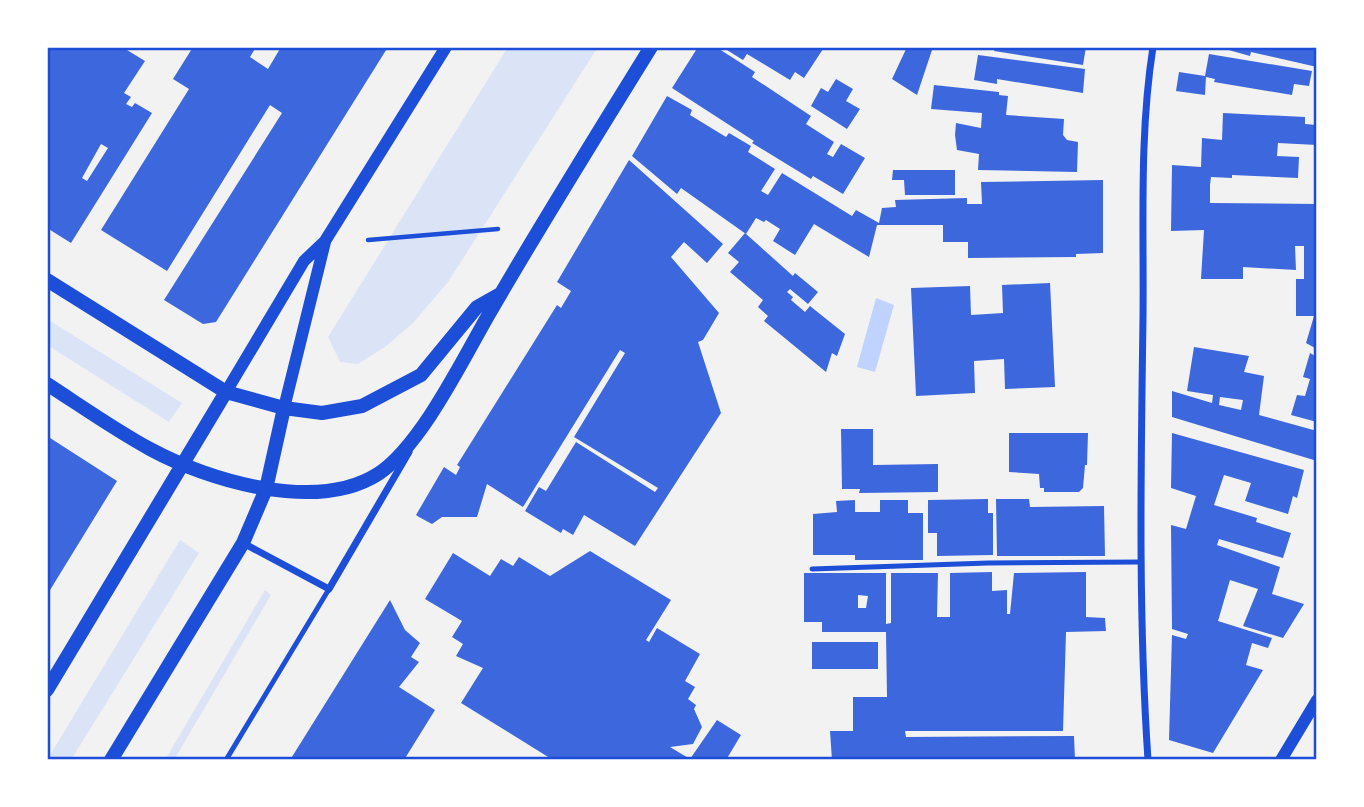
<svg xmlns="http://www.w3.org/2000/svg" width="1364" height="807" viewBox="0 0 1364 807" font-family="'IBM Plex Serif',serif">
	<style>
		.green { fill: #dbe4f7 }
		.water { fill: #bfd3fe }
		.building { fill: #3d67dc; fill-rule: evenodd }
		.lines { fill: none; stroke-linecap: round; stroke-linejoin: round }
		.path { stroke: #1d4ed8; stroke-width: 4.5 }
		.service { stroke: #1d4ed8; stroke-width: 5 }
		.minor { stroke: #1d4ed8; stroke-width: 7 }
		.tertiary { stroke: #1d4ed8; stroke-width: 12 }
		.secondary { stroke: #1d4ed8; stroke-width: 14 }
		.neatline { fill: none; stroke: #1d4ed8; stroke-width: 2.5 }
	</style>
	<rect width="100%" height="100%" fill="#f2f2f2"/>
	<path class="green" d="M508,47H598L448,282L413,323L385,347L358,364L340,362L328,337Z
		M47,319L182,403L169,422L47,345Z
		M180,540L199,553L71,760H47Z
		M265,590L271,595L174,760H165Z"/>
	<path class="water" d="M876,298L894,305L875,372L857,367Z"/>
	<path class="building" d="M47,47H129L127,50L145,61L124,93L131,97L126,104L132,107L135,103L152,113L71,243L47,228ZM101,144L108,148L87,181L82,178Z
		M193,47H256L250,57L268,69L281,47H388L216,322L203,324L164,300L282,113L270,105L167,271L101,230L189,89L173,79Z
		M698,47H716L755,72L752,77L811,116L806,124L834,142L827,154L833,157L841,144L865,158L843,194L813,176L811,179L752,143L754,141L672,88Z
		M722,47H820L823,49L804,78L795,72L790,80L747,54L743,60Z
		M907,47H933L917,95L892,79Z
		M995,47H1086L1083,65L994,51Z
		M1218,47H1317V67L1251,52L1250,56Z
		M1209,54L1312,71L1309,86L1294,84L1292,95L1214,82L1215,79L1206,77L1205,95L1176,91L1179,72L1205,76Z
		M978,55L1085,69L1083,93L997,79V84L974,80Z
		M836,79L853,89L846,101L860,109L847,129L811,106L821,88L828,92Z
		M934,85L999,92V95L1008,96L1006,115L1064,119L1063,135L1067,140L1078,142L1077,172L978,170L979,154L957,150L955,135L956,123L981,128L982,113L931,109Z
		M667,96L692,110L690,115L726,137L729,133L751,146L748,152L775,169L761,191L768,195L782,173L852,216L856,210L879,223L882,208L896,207L895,200L967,198V204H982L981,182L1103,180V253L1076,254V257L968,258V242H943V225H877L869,257L814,224L795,255L773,241L780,229L766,220L764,222L756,218L746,234L681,188L677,194L632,156Z
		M1223,113L1305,117V124L1317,125V145L1278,143L1277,156L1299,157L1298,178L1232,175V178L1211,177L1210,185V203L1317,204L1315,348L1306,343L1314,316H1296V279H1304V246H1295L1296,270L1243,267V279H1201L1204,230L1171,231L1172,165L1201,167L1202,138L1222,140Z
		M629,160L723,244L707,263L684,242L671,257L719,313L703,340L698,342L721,413L635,546L584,515L573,535L563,529L561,533L525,511L539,487L546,491L576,442L655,492L658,488L574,437L625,353L620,350L523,507L487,484L477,517H442L432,524L419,517L416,515L444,467L456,475L460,467L457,465L557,305L561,308L571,291L557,282Z
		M893,170H955V195H905L904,180H892Z
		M745,233L793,276L795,273L818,292L808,304L790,289L787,292L793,297L791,300L805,312L810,306L845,334L837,356L832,353L826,372L764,321L768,316L758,307L763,300L730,272L739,262L728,253Z
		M1050,283L1055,387L1005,389L1004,359L974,361L975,393L916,396L911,288L970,286L971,315L1003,313L1002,285Z
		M1194,347L1249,356L1244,372L1264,376L1259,415L1317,431V461L1172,417V391L1212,403L1213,395L1187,391ZM1220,397L1243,400L1241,410L1219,405Z
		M1310,353L1317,357V422L1291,415L1297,395L1305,396L1310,379L1303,377Z
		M841,429H873V465L938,464V492L859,493L860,489H842Z
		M1009,433H1088L1087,465H1085L1083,488L1079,492H1044V488H1040L1039,474L1009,472Z
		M1172,433L1304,470L1297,498L1293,496L1288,514L1245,501L1251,483L1224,475L1214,505L1257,518L1256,522L1291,533L1283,558L1219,539L1217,545L1280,567L1272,594L1304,604L1283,638L1243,626L1258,589L1230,580L1218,621L1272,638L1268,648L1252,643L1246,665L1263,670L1213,753L1169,740L1172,635L1186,639L1188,634L1172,629L1171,525L1186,529L1196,496L1171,488Z
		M47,436L117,481L47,595Z
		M988,499V513H993V555L937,556V533H928V500Z
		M996,499H1029L1030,507L1104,506L1105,556H997Z
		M855,500V512H880V500H908V513H923V560H855V555H813V514L837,512L836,501Z
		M590,551L671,600L646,640L649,642L657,628L700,654L685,681L695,687L688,699L696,705L694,709L702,727L693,744L670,747L690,759L717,720L741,735L726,760H553L461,703L483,668L456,656L463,644L452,637L462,621L425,599L453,553L490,576L501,559L513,566L519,557L550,576Z
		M992,572V591L1007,590V614H1010L1014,573L1086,572V617L1105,618L1106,631L1066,632L1063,731H905L906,737L1074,736L1075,760H832L830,731H853V697H887L886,632H822V622H804V573H886V624L891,623V573H938L937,617H950V573ZM858,595L868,596L866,608H858Z
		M390,600L405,630L420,643L411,657L419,662L399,687L435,710L404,760H290Z
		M812,642H878V669H812Z"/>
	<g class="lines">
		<path class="path" d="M368,240L498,229"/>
		<path class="service" d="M812,569L988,563L1140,562
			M226,760L329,589"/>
		<path class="minor" d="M243,543L329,589L409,452
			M1148,760C1138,612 1141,466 1143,318C1144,229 1139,136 1153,47"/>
		<path class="tertiary" d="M226,392L304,261L325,241L446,47
			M284,408L325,242
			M1281,760L1317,700"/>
		<path class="secondary" d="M47,280L226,392L284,408L322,413L362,406L421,375L477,307L500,294
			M47,384C81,406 115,430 150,449C209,481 317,513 378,474C421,446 463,359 489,314C541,224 596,136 651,47
			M47,690L226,392
			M111,760L243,543L266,489L284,408"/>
	</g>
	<rect width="1364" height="807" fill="none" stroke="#ffffff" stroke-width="98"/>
	<rect x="49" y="49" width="1266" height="709" class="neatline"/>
</svg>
